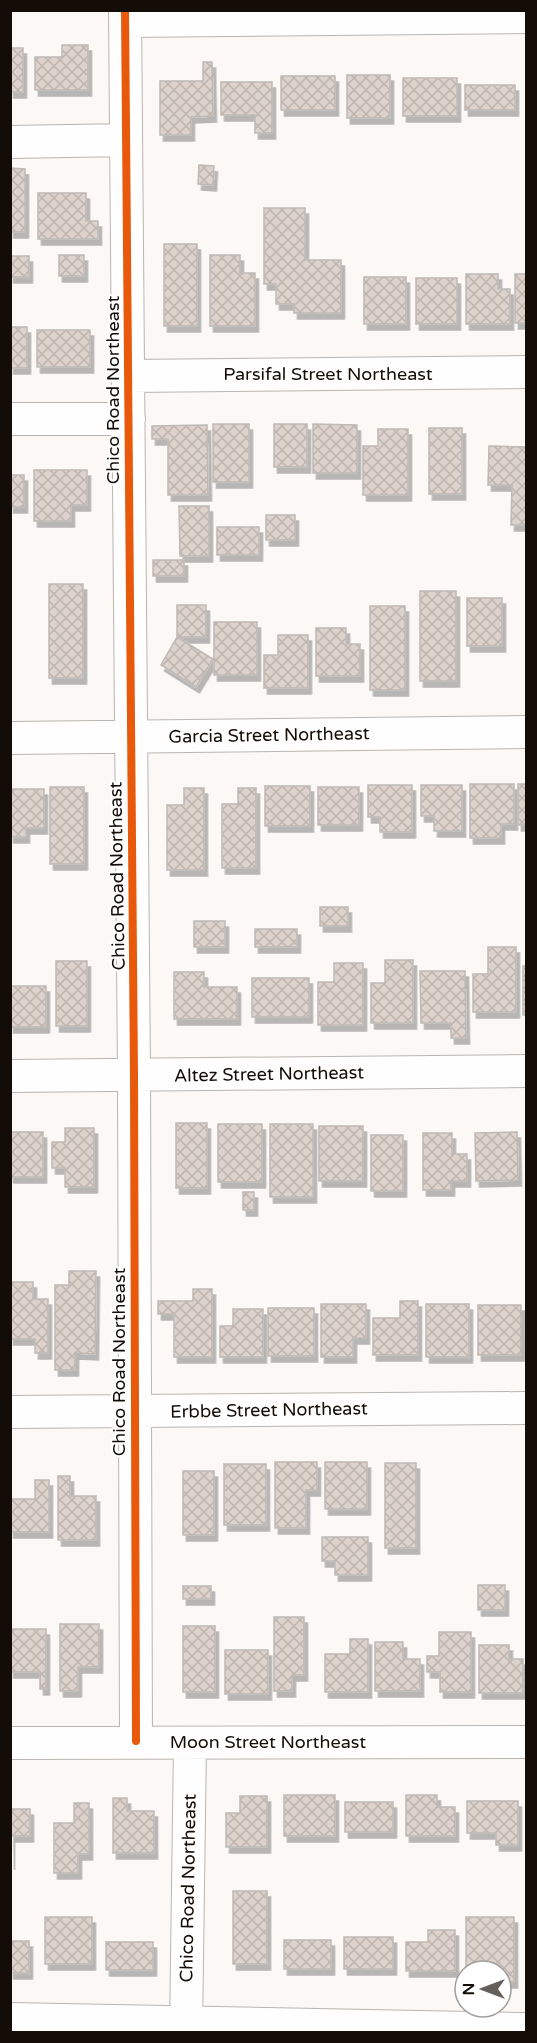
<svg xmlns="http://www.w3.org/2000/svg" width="537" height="2043" viewBox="0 0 537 2043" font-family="'Varela Round',sans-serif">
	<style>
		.building { fill: url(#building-cross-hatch); stroke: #bfb9b5; stroke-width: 1.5; filter: url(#shadow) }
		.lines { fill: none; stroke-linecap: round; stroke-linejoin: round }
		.minor-casing { stroke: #bbb5b1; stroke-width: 34 }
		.minor { stroke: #fefefe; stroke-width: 32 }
		.cycleway-casing { stroke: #fff; stroke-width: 11 }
		.cycleway { stroke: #e8590c; stroke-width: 8 }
		.labels { text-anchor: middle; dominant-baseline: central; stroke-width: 4.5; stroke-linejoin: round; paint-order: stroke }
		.street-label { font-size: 18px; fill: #140c07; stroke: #fff }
	</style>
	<defs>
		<pattern id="building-cross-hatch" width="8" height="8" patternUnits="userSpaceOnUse" patternTransform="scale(1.5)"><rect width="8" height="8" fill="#ded3cc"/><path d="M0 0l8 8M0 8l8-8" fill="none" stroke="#beb4ae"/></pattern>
		<filter id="shadow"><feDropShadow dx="3.5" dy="6" stdDeviation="0" flood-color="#0004"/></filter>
	</defs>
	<rect width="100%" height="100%" fill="#fbf8f6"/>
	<path class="building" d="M62,45H88V90H35V57H62Z
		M10,48H23V92H10Z
		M203,62H212L213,116L191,117V135H160V81H203Z
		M347,75H390V118H347Z
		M281,76H335V110H281Z
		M403,78H457V116H403Z
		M221,82H272V133H255V115H221Z
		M465,85H515V110H465Z
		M199,165L214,166L213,185L198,184Z
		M10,168L25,169V232H10Z
		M38,193H86V221H98V239H38Z
		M264,208H305V260H341V313H294V304H276V284H264Z
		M164,244H197V326H164Z
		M59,255H84V276H59Z
		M210,255H240V273H255V326H210Z
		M10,256H29V277H10Z
		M466,274H498V289H510V324H466Z
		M515,274H526V323H515Z
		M364,277H406V324H364Z
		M416,278H457V324H416Z
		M10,327H27V368H10Z
		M37,330H90V367H37Z
		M213,424H249V482H213Z
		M274,424H307V467H274Z
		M313,424L357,425V473H313Z
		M207,425L208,495H168V439H152V426Z
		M429,428H462V494H429Z
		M378,429H408V495H363V446H378Z
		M489,446L526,447V525H511L512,485H488Z
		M34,470H87V505H71V521H34Z
		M10,475H24V507H10Z
		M179,506H209V556H180Z
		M266,515H295V540H266Z
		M217,527H259V555H217Z
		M153,560H184V576H153Z
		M49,584H83V678H49Z
		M420,591H456V681H420Z
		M467,598H502V646H467Z
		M177,605H206V637H177Z
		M370,606H405V690H370Z
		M214,622H257V675H214Z
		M316,628H346V644H360V676H316Z
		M278,635H308V688H264V655H278Z
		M177,637L213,659L196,687L161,665Z
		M470,784H514V824H501V838H470Z
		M518,784H526V825H518Z
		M368,785H412V832H380V817H368Z
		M421,785H462V831H434V816H421Z
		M265,786H310V826H265Z
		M50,787H84V864H50Z
		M318,787H359V825H318Z
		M184,788H204V870H167V805H184Z
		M238,788H256V868H222V804H238Z
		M10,789H44V828H26V837H10Z
		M320,907H348V926H320Z
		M194,921H225V947H194Z
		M255,929H297V947H255Z
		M488,947H516V1012H473V974H488Z
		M385,960H413V1023H371V983H385Z
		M56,961H87V1026H56Z
		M334,963H363V1025H318V982H334Z
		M523,966H526V1015H523Z
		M420,971H465L466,1038H451V1023H421Z
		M174,972H204V987H237V1019H174Z
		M252,978H309V1017H252Z
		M10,986H46V1027H10Z
		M176,1123H207V1188H176Z
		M218,1124H262V1182H218Z
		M270,1124H313V1197H270Z
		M319,1126H363V1181H319Z
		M65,1128H94V1187H65V1168H52V1142H65Z
		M10,1132H43V1177H10Z
		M517,1132L518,1180L476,1181L475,1133Z
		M423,1133H452V1154H467V1181H451V1190H423Z
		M371,1135H403V1191H371Z
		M243,1192H254V1210H243Z
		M69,1271H96L95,1354L75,1353V1370H55V1285H69Z
		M10,1282H33V1299H48V1353H35V1339H10Z
		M193,1289H212V1357H174V1314H158V1301H193Z
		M400,1301H418V1355H373V1318H400Z
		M321,1304H366V1338H353V1357H321Z
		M426,1304H469V1357H426Z
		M478,1305H521V1355H478Z
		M268,1308H314V1356H268Z
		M233,1309H263V1357H220V1326H233Z
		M275,1462H317V1490H306V1528H275Z
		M325,1462H367V1509H325Z
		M385,1463H416V1548H385Z
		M224,1464H266V1525H224Z
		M183,1471H214V1535H183Z
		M58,1476H70V1496H96V1540H58Z
		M35,1480H49V1532H10V1499H35Z
		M322,1537H368V1575H335V1561H322Z
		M478,1585H505V1610H478Z
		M183,1586H211V1599H183Z
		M274,1617H304V1675H292V1691H274Z
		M60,1624H99V1667H78V1691H60Z
		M183,1626H215V1692H183Z
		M10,1629H46V1689H40V1672H10Z
		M439,1632H471V1692H440V1672H427V1656H439Z
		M350,1639H368V1692H325V1654H350Z
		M375,1642H403V1659H420V1691H375Z
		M479,1645H509V1659H523V1693H479Z
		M225,1650H268V1694H225Z
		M284,1795H335V1836H284Z
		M406,1795H437V1807H455V1836H406Z
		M240,1796H267V1847H226V1813H240Z
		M113,1798H127V1811H154V1853H113Z
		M467,1801H518V1845H496V1833H467Z
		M345,1802H393V1832H345Z
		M74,1803H89V1854H78V1873H54V1823H74Z
		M10,1809H30V1836H11V1864Z
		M233,1891H267V1964H233Z
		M45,1917H92V1964H45Z
		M466,1917H514V1982H501V1971H466Z
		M428,1930H455V1971H406V1942H428Z
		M344,1937H393V1969H344Z
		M284,1940H331V1969H284Z
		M10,1941H29V1973H10Z
		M106,1942H153V1970H106Z"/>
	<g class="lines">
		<defs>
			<path id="minor" d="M125,10L134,1076L136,1741
				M126,21L526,17
				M10,142L126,140
				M129,376L526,372
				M10,419H129
				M10,738L526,732
				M10,1076L526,1071
				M10,1412L526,1408
				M10,1743L526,1742
				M10,2019L526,2029
				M186,2032L190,1743"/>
		</defs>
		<use href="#minor" class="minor-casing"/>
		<use href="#minor" class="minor"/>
		<defs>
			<path id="cycleway" d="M125,10L134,1076L136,1741"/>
		</defs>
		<use href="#cycleway" class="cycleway-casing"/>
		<use href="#cycleway" class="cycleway"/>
	</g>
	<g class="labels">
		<g class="street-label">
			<text x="328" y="374">Parsifal Street Northeast</text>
			<text transform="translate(113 390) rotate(-90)">Chico Road Northeast</text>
			<text transform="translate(269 735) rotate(-1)">Garcia Street Northeast</text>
			<text transform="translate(117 876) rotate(-91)">Chico Road Northeast</text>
			<text transform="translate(269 1074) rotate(-1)">Altez Street Northeast</text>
			<text transform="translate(119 1362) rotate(-90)">Chico Road Northeast</text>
			<text transform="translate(269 1410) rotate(-1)">Erbbe Street Northeast</text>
			<text x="268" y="1742">Moon Street Northeast</text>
			<text transform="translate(188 1888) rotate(-89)">Chico Road Northeast</text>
		</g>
	</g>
	<rect width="537" height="2043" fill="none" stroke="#140c07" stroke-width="24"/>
	<g transform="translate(483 1989) rotate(270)"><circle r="28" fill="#ffffff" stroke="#a19e9c" stroke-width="1.5"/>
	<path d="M0-4.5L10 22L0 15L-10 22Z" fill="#655f5b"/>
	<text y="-9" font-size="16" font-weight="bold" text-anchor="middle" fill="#140c07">N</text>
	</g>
</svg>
